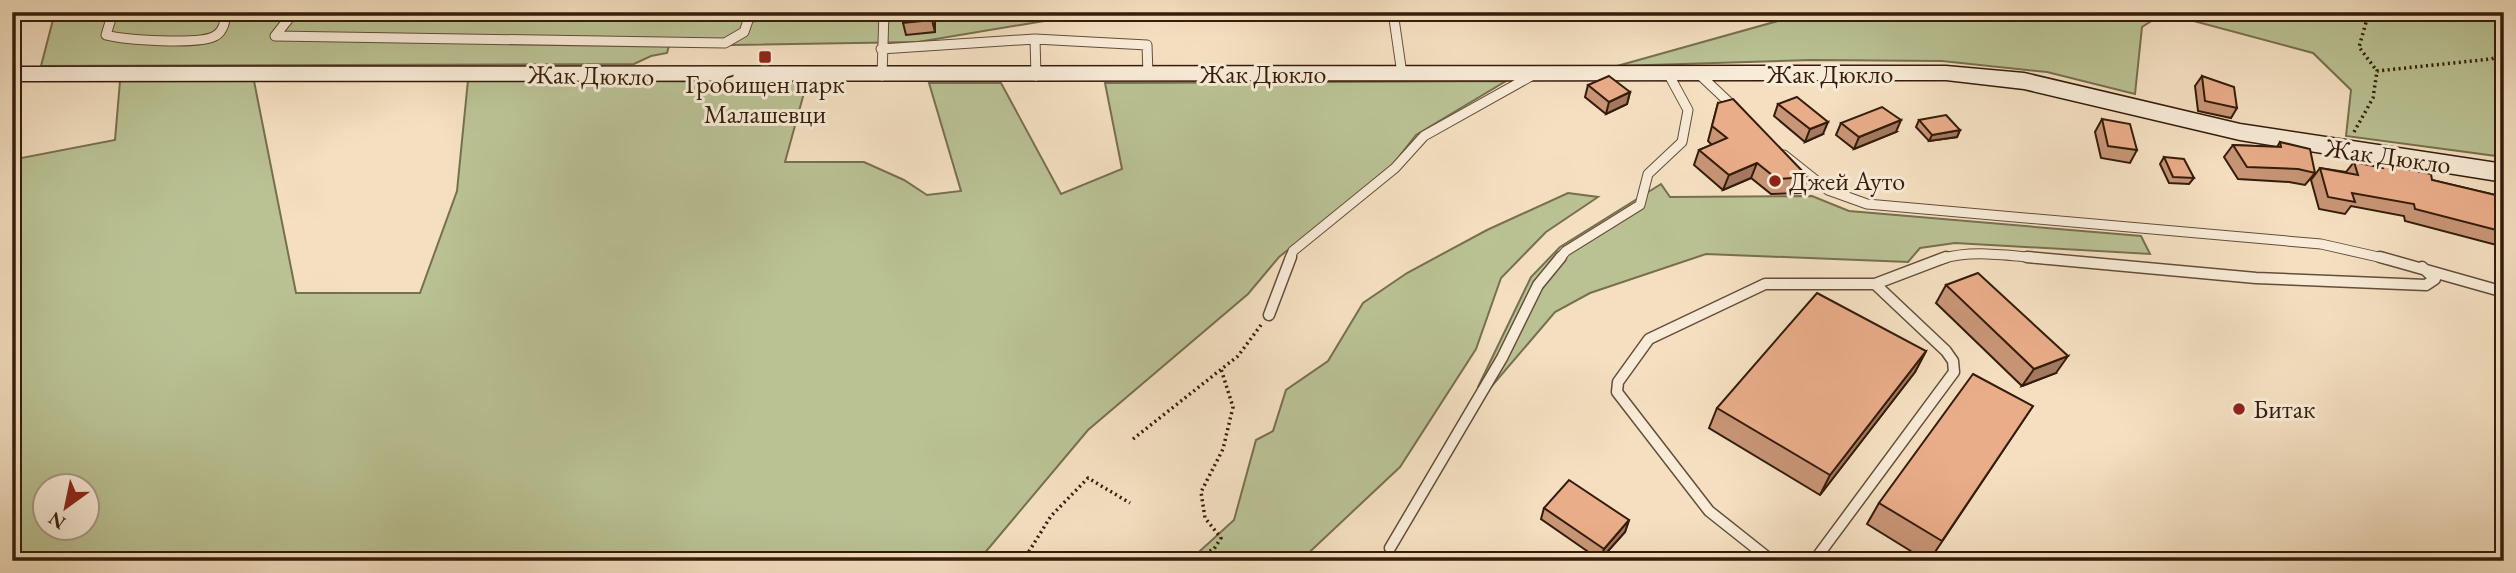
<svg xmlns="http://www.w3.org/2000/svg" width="2516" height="573" viewBox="0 0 2516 573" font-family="'EB Garamond',serif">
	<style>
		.green { fill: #bac294; stroke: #786f4f; stroke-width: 2; fill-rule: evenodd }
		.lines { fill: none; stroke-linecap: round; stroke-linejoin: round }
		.lane-far1-casing { stroke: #654d38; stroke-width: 11 }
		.lane-casing { stroke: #654d38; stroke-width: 13 }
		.secondary-casing { stroke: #351c0a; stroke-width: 3 }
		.path { stroke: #351c0a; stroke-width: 3.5; stroke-dasharray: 2 3.5; stroke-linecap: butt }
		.lane-far1 { stroke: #f8ebd7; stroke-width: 9 }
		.lane { stroke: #f8ebd7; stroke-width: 10 }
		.secondary { fill: #f8ebd7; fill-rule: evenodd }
		.wall { fill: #c89576; stroke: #351c0a; stroke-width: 2 }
		.shaded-wall { fill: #a37960; stroke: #351c0a; stroke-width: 2 }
		.building { fill: #e9ad89; stroke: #351c0a; stroke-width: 2 }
		.poi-dot { fill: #8f2418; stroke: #f8ebd7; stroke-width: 2.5 }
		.labels { text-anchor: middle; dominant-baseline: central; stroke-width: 6; stroke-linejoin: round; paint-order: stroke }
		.street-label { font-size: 26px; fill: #351c0a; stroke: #f8ebd7 }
		.poi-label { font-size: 26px; fill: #351c0a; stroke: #f8ebd7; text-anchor: start }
	</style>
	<rect width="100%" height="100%" fill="#f4e0c1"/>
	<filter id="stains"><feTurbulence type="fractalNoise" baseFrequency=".00286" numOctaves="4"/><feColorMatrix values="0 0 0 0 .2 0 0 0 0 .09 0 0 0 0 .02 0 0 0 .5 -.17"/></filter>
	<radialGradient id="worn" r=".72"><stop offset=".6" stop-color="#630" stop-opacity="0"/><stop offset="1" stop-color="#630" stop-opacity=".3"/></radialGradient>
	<path class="green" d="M55,12H1098L918,42L669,46L667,53L651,56L634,64L41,66Z
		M1810,12H2504V157L2346,136L2351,90L2313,53L2164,13L2142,27L2135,94L2047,72L1942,61L1812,60L1617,66Z
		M468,80L807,82L785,162H864L904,180L927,195L961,191L929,83H1001L1061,194L1122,169L1105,83L1506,81L1416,135L1390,168L1279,257L1248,294L1088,430L978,561H12V194L21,158L115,140L120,81H254L296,293H420L457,191ZM46,486H88V528H46Z
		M1661,184L1670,197L1812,196L1849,211L2141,236L2150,254L1955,243L1920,248L1908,262L1706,254L1590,293L1555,312L1486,393L1478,387L1531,277L1560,247Z
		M1568,193L1598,197L1546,232L1501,278L1476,349L1400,467L1300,561H1189L1234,520L1256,440L1273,431L1286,390L1328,361L1363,303L1407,273L1487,230Z"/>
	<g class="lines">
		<defs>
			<path id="lane-far1" d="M113,12L106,35C124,40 200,45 215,36C224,31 225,21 226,12
				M1393,12L1402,74
				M751,17L803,12
				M275,36L725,43L744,32L751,12
				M275,36L294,12
				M1035,39L1036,76
				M881,49L1035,39L1147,45L1148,75
				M1700,75L1735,108
				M882,76L884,12
				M1784,155L1828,190L1867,204L2321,244L2387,259
				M1290,259L1293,251L1395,168L1424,136L1533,75
				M1559,259L1566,251L1640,205L1648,174L1682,142L1688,110L1669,75
				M1942,259C1970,249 2017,256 2047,259"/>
			<path id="lane" d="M2027,257L2256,278L2426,285L2435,279L2422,267
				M2380,257L2504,292
				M1269,315L1291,257
				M1390,548L1502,358L1538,285L1561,257
				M1777,561L1767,557L1709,511L1617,392L1618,382L1649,339L1765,284H1875L1946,257
				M1814,561L1954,372L1953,361L1946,351L1875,284"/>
			<path id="secondary" d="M1946,66L2024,73L2240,124L2504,164V182L2240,140L2024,89L1946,80L12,81V67Z"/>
		</defs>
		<use href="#lane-far1" class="lane-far1-casing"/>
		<use href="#lane" class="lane-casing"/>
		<use href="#secondary" class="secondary-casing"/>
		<path class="path" d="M2369,12L2359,47L2377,71
			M2354,132L2373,98L2377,71L2491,59L2504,55
			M1133,439L1238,356L1261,325
			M1023,561L1051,516L1088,478L1130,503
			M1190,561L1214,549L1221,538L1205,518L1201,492L1223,449L1233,407L1221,369"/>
		<use href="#lane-far1" class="lane-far1"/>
		<use href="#lane" class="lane"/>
		<use href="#secondary" class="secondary"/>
	</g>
	<path class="wall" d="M903,12H935V32L906,35L903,23Z
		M2202,76L2237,108L2231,118L2198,111L2195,86Z
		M1588,85L1630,92L1627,104L1606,114L1585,97Z
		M1718,103L1808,177L1802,193L1771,194L1751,178L1723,190L1694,165L1699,150L1712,145L1708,141Z
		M1778,104L1823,134L1805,142L1774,116Z
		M2102,119L2137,150L2130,163L2101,158L2095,132Z
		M1919,120L1960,130L1957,137L1929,141L1916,127Z
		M1841,123L1896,132L1854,149L1836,135Z
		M2280,142L2315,173L2305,185L2289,182L2238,179L2224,157L2233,145L2277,147Z
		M2164,157L2194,178L2189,184L2169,183L2160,164Z
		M2354,162L2380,167L2382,164L2432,180L2504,197V247L2405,221L2404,216L2351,206L2345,214L2319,209L2311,180L2320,168L2346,172Z
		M1946,285L2056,373L2022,386L1936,303Z
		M1926,351L1915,372L1820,495L1709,428L1717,408Z
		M2033,406L1929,561H1927L1867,524L1879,503Z
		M1544,508L1629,520L1625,532L1600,560L1541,519Z"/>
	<path class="shaded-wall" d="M932,12H935V32L932,20Z
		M1630,92L1627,104L1606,114L1609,102Z
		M1901,120L1896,132L1854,149L1859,137Z
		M1828,122L1823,134L1805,142L1810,129Z
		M1960,130L1957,137L1929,141L1932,135Z
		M1757,163L1751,178L1723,190L1729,175Z
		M1926,351L1915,372L1820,495L1830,475Z
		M2068,356L2056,373L2022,386L2034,369Z
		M1629,520L1625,532L1600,560L1604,549Z"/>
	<path class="building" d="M903,12H932V20L903,23Z
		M1609,76L1630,92L1609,102L1588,85Z
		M2202,76L2234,87L2237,108L2205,101Z
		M1797,97L1828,122L1810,129L1778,104Z
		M1733,99L1808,177L1777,179L1757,163L1729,175L1699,150L1727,138L1712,126L1718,103Z
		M1882,107L1901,120L1859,137L1841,123Z
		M1946,115L1960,130L1932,135L1919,120Z
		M2102,119L2130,124L2137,150L2108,146Z
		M2280,142L2310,149L2315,173L2298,169L2247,167L2233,145L2281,147Z
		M2164,157L2184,159L2194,178L2173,177Z
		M2354,162L2383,168L2382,164L2431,174L2432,180L2504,197V232L2415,209L2414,204L2352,193L2355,202L2328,197L2320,168L2358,175Z
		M1978,273L2068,356L2034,369L1946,285Z
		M1817,293L1926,351L1830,475L1717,408Z
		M1973,374L2033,406L1942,541L1879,503Z
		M1569,480L1629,520L1604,549L1544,508Z"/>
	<g class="poi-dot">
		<rect x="758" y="50" width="14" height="14" rx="3.5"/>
		<circle cx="1775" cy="181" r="7"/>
		<circle cx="2239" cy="409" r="7"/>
	</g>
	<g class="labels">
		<g class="street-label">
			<text x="1263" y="74">Жак Дюкло</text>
			<text x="1830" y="74">Жак Дюкло</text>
			<text transform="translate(591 75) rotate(1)">Жак Дюкло</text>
			<text transform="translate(2388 156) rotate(8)">Жак Дюкло</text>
		</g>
		<g class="poi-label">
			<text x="765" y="84" text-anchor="middle">Гробищен парк<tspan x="765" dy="30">Малашевци</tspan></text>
			<text x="1789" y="181">Джей Ауто</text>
			<text x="2253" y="409">Битак</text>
		</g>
	</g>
	<rect width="2516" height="573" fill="none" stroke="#f4e0c1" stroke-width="42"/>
	<rect x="14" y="14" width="2488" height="545" fill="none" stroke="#351c0a" stroke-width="3.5"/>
	<rect x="21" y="21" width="2474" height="531" fill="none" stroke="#351c0a" stroke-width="2"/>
	<g transform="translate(66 507) rotate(213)"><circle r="33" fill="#f8ebd7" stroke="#aa9885" stroke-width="2"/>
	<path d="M0-5L12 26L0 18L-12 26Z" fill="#8f2418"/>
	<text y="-10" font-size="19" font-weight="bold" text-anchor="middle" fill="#351c0a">N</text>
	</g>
	<rect width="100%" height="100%" filter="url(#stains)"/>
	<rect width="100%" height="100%" fill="url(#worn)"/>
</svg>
